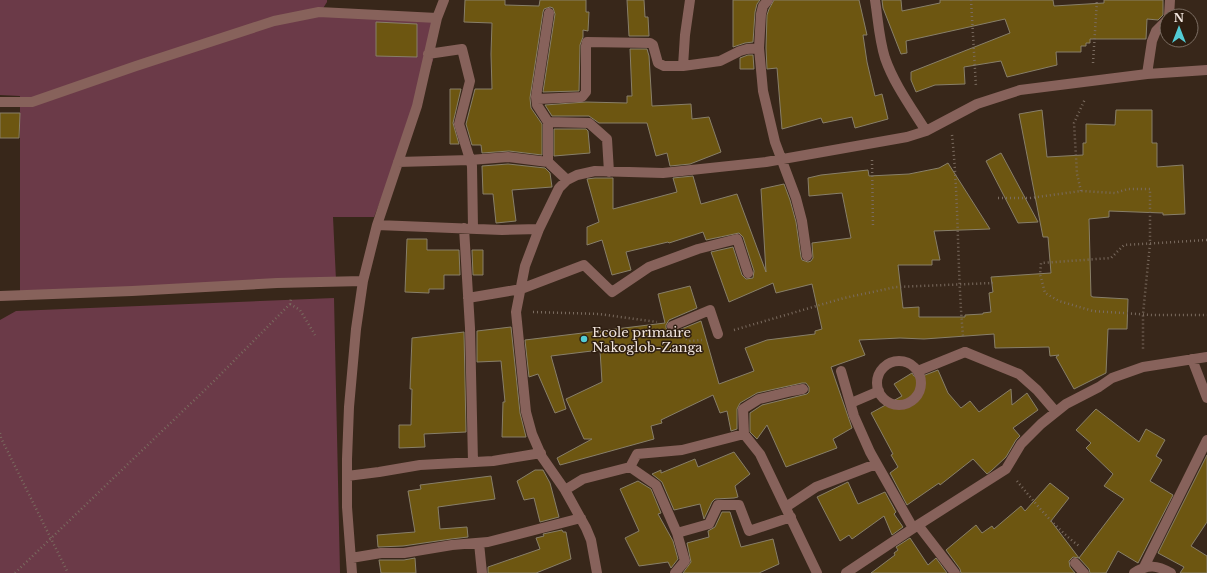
<svg xmlns="http://www.w3.org/2000/svg" width="1207" height="573" viewBox="0 0 1207 573" font-family="'Libre Baskerville',serif">
	<style>
		.green { fill: #6b3a48 }
		.building { fill: #6d5611; stroke: #887f69 }
		.lines { fill: none; stroke-linecap: round; stroke-linejoin: round }
		.path { stroke: #7a6b5f; stroke-width: 2.5; stroke-dasharray: 1 3; stroke-linecap: butt }
		.service { stroke: #87625b; stroke-width: 10 }
		.minor { stroke: #87625b; stroke-width: 10 }
		.poi-dot { fill: #52ccd5; stroke: #2e1e11; stroke-width: 1.5 }
		.labels { text-anchor: middle; dominant-baseline: central; stroke-width: 3; stroke-linejoin: round; paint-order: stroke }
		.poi-label { font-size: 13px; fill: #f2e6de; stroke: #2e1e11; text-anchor: start }
	</style>
	<rect width="100%" height="100%" fill="#38271a"/>
	<path class="green" d="M0,0H327V2L320,13L437,15L433,60L418,106L374,217H333L336,280L20,295V96L0,95Z
		M334,298L340,573H0V320L16,311Z"/>
	<path class="building" d="M465,0H505V5L539,6L540,0H586V12H589L588,31L583,30V37L580,45L579,91L543,92L555,14L553,8L550,7L544,9L543,12L530,98L531,108L542,124V155L509,151L482,153L481,145H472L466,124L475,89H492L491,54L492,23L464,22Z
		M627,0H644L645,17H648L649,36H629Z
		M733,0H760L757,4L755,12L753,42L745,43L733,47Z
		M774,0H859L867,35H863L867,62L875,96L882,94L888,119L855,128L852,117L823,123L821,118L782,129L777,68L767,69L766,48L767,15L769,9Z
		M882,0H901L902,11L940,3V0H1053L1054,6L1104,3V0H1163V15L1158,20L1147,19L1146,39H1090V43H1086V46H1081V52H1056L1057,65L1007,77L1001,61L964,67L965,84L935,85L916,92L911,80V72L1010,33L1005,19L906,41L907,53L901,54L883,8Z
		M376,22L417,24V57L376,56Z
		M630,49H647L649,56L652,106L691,104L692,119L709,117L721,152L690,164L670,166L667,153L656,156L647,123H599L589,116H552L545,105L586,102L627,103V96H632Z
		M748,55H753L754,69H740V58Z
		M450,89H461L453,123L459,144H450Z
		M1042,110L1047,157L1083,155V143H1086V124L1115,125L1116,110H1152V143H1157V167L1183,165L1185,214L1163,215V213L1109,211V217L1089,219L1091,296L1093,297L1128,299L1127,329H1108L1106,373L1074,389L1056,357L1059,355L1050,356L1049,347L995,348L994,334L924,339L900,338L859,340L865,355L831,367L852,428L833,439L837,448L786,467L767,425L757,439L750,432V413L762,405L807,394L809,392V387L806,383H802L757,393L740,403L737,409V429L731,431L727,411L720,413L713,395L661,420L662,423L651,426L654,439L560,465L557,458L592,439H584L566,399L602,382L600,350L551,356L566,409L555,413L538,374L529,377L525,340L665,323L658,294L690,286L697,308L669,320L666,325V328L668,331L674,332L701,321L719,384L754,371L745,348L767,340L815,334V331L822,329L812,284L776,293L773,283L729,302L711,252L733,247L742,275L746,279L753,278L754,271L743,237L739,233L706,240L703,232L669,243L668,242L626,252L631,270L612,275L602,240L587,245V227L599,222L587,179L595,178H613V209L677,192L673,178L693,176L701,204L737,194L766,272L761,189L784,184L790,200L796,222L801,257L802,260L808,262L811,261L813,258L812,243L851,238L842,193L809,196L808,178L821,175L868,170L869,176L909,174L939,168L948,163L990,229L934,231L940,260H932V265H898L903,308L919,307V317H965V315L983,314V313L991,312L989,293L993,292L991,277L1051,273L1048,237H1043L1019,114Z
		M0,113H20L19,138H0Z
		M554,129H586L588,131L590,153L554,156Z
		M1001,153L1038,222L1018,223L986,161Z
		M508,164L545,168L550,173L552,187L512,190L516,221L496,223L493,194H483L482,166Z
		M407,239H427V250H459L460,275H444V289H429V293L405,292Z
		M472,250H483V275H473Z
		M511,327L520,413L526,437H502L503,402H505L501,361L477,362V331Z
		M464,332L466,432L424,434L425,447L399,448V425H411L412,389H410L412,338Z
		M938,370L948,393L961,408L970,401L979,412L1011,389L1012,405L1027,393L1038,410L1013,428L1020,436L1016,440L1006,457L991,471L987,474L973,459L940,485L939,483L907,505L890,473L898,467L891,455L893,454L871,413L902,396L894,384L912,373L914,376L920,377Z
		M1096,409L1139,442L1146,429L1165,440L1156,456L1162,460L1150,481L1173,495L1138,563L1118,551L1106,573H1090L1089,569L1079,558L1124,499L1104,486L1113,474L1086,448L1091,443L1076,430Z
		M734,452L750,474L735,486L738,497L734,498L715,499L712,502L704,519L700,504L674,510L662,482L652,474L661,470V473L695,459L698,467Z
		M1207,455V522L1191,546L1207,556V573H1180L1184,567L1158,553Z
		M535,470H543L550,483L559,517L540,522L534,498L524,500L517,481Z
		M491,476L495,499L438,507L440,529L467,527L468,537L451,539L403,546L378,547L377,535L415,532L408,491L421,489L420,485Z
		M638,481L651,489L661,513L658,514L673,541L678,559L671,568L668,562L639,566L625,538L639,531L620,489Z
		M848,482L858,504L885,492L896,512L894,514L903,527L892,535L884,516L852,539L849,535L840,541L817,497Z
		M1050,483L1069,498L1051,521L1079,558L1073,557L1069,561L1070,567L1075,573H961L960,569L946,550L976,525L982,533L992,526L994,529L1021,506L1025,511Z
		M722,512H730L741,547L773,539L779,564L759,573H683L691,562L687,543L709,537L708,531L715,527Z
		M562,530L563,532H566L571,559L536,573H488V567L540,549L536,538L544,536L543,534Z
		M910,538L928,565L936,558L947,573H871L895,555L894,553L898,550L896,547Z
		M415,558L416,573H381L379,560H404Z"/>
	<g class="lines">
		<path class="path" d="M971,0L976,87
			M1093,63L1097,0
			M952,135C959,202 957,269 963,336
			M872,160L873,228
			M1081,191L1077,174L1074,123L1085,99
			M998,198H1030L1081,191L1115,193L1128,189H1150V244L1143,314V350
			M1207,240L1124,245L1111,258L1041,263L1040,274L1045,293L1059,301L1093,311L1152,315H1207
			M290,304L300,310L315,335
			M533,312L599,314L657,322
			M734,330L844,298L896,287L993,283
			M686,339L689,341L702,340
			M0,433L1,438L68,573
			M1017,481C1036,504 1055,528 1079,546L1078,547
			M15,573L212,383L290,304L291,299"/>
		<path class="service" d="M877 383a22 22 0 1 1 44 0a22 22 0 1 1-44 0Z
			M918,371L965,352
			M851,403L879,391"/>
		<path class="minor" d="M768,0L763,6L761,14L759,48L763,91L775,142L796,198L802,221L807,256
			M875,0C878,19 879,39 885,58C894,84 911,107 926,131
			M549,13L536,97L537,105L548,122L589,123L607,139L609,172
			M1169,16L1170,0
			M428,54L462,49L470,81L459,124L472,166L473,228
			M683,66L685,35L690,0
			M1147,74L1152,41L1156,31L1167,20
			M537,99L582,97L586,92V46L587,42L650,43L653,45L658,63L664,66H683L720,61L740,51L747,49L759,48
			M0,102H32L136,66L274,21L319,12L437,18
			M398,162L470,160L508,157L548,162L567,180
			M548,162V122
			M377,225L502,230L539,229
			M464,228L470,328L473,462
			M0,296L132,291L277,283L363,281
			M468,298L521,289L584,265L612,292L649,267L698,249L737,239L748,273
			M672,326L710,310L718,334
			M965,352L1019,374L1037,390L1056,412
			M1192,359L1207,398
			M841,371L854,416L870,452L913,528
			M803,389L792,391L759,399L743,409L744,434L760,454L817,573
			M630,467L656,485L677,533L709,524L718,505H739L749,531L791,517
			M347,476L379,472L420,465L493,461L541,453
			M565,490L583,479L630,467L637,454L682,450L744,434
			M786,507L816,487L876,464
			M918,525L955,573
			M479,543L482,573
			M351,558L381,553H404L452,545L488,542L581,518
			M1075,563L1084,573
			M1144,567L1207,440
			M352,573L347,507V459L349,407L356,329L363,281L377,225L417,106L437,18L444,0
			M597,573L591,540L586,528L565,490L542,457L532,434L526,412L516,312L525,266L539,229L559,188L567,180L577,175L595,171L663,173L766,162L907,137L926,131L977,104L1020,90L1147,74L1207,70
			M675,573L685,561L677,533
			M846,573L918,525L1006,469L1021,444L1041,424L1066,404L1099,387L1112,378L1143,367L1207,357
			M1134,573C1148,564 1157,565 1171,573"/>
	</g>
	<circle class="poi-dot" cx="584" cy="339" r="4"/>
	<g class="labels">
		<g class="poi-label">
			<text x="592" y="332">Ecole primaire<tspan x="592" dy="15">Nakoglob-Zanga</tspan></text>
		</g>
	</g>
	<g transform="translate(1179 28)"><circle r="19" fill="#2e1e11" stroke="#7c6e63"/>
	<path d="M0-3L7 15L0 10L-7 15Z" fill="#52ccd5"/>
	<text y="-6" font-size="11" font-weight="bold" text-anchor="middle" fill="#f2e6de">N</text>
	</g>
</svg>
